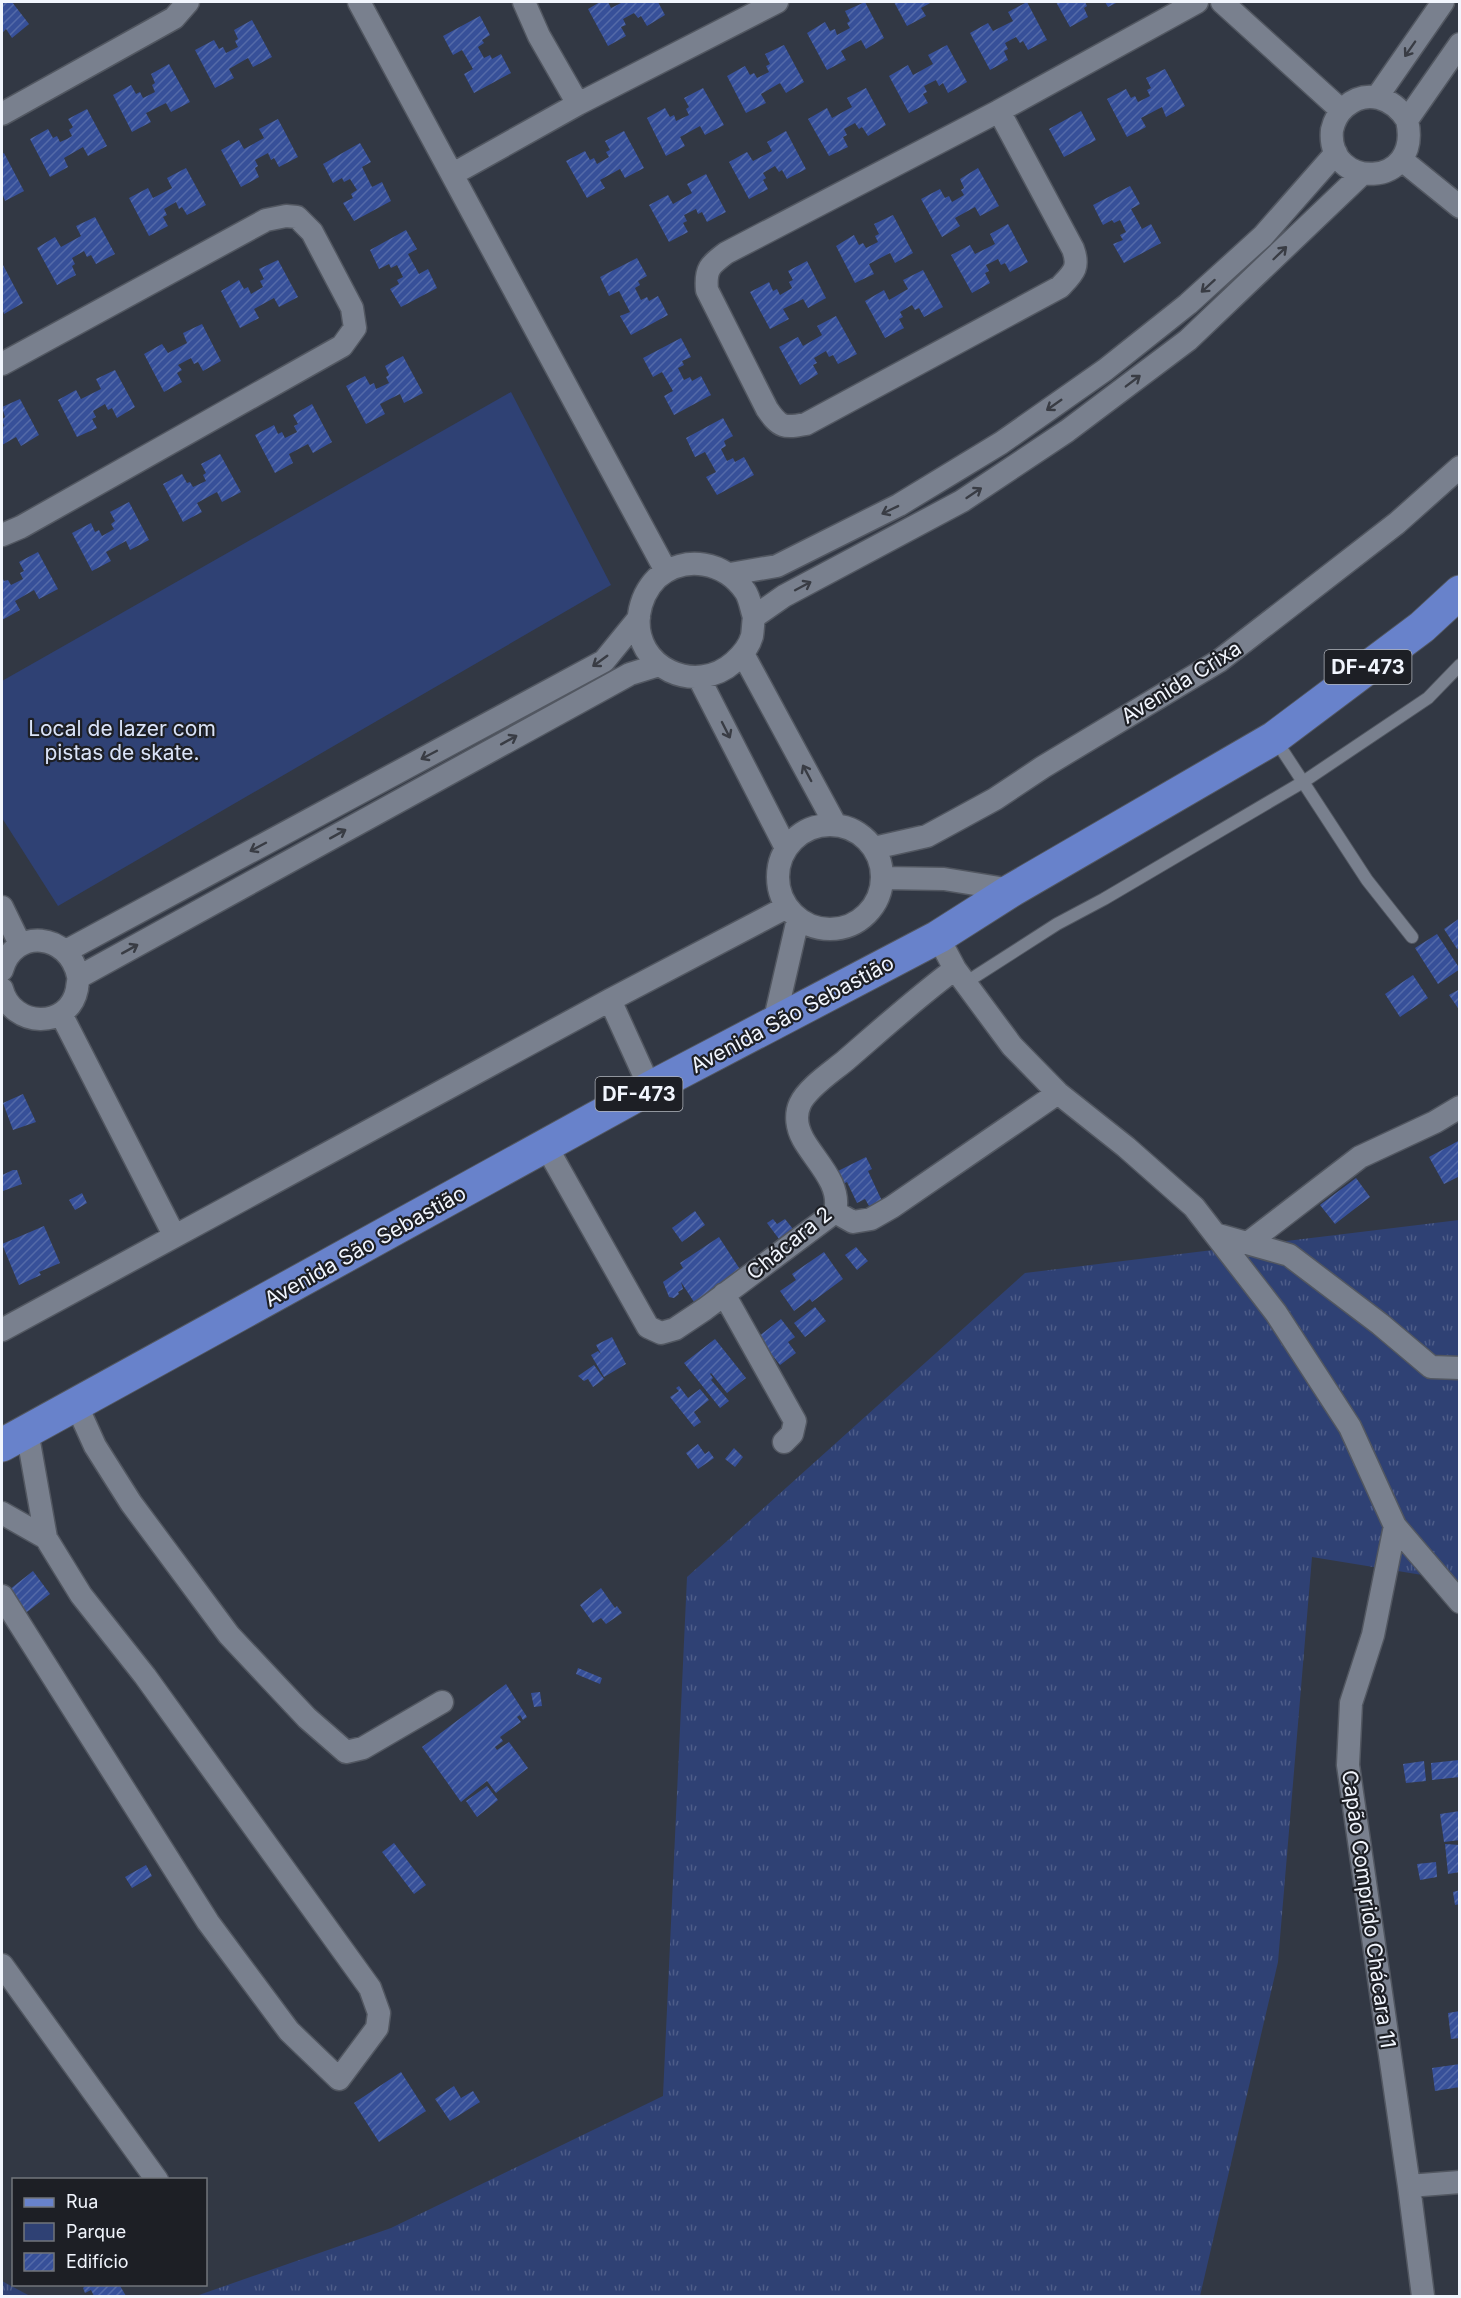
<svg xmlns="http://www.w3.org/2000/svg" width="1461" height="2298" viewBox="0 0 1461 2298" font-family="Inter,sans-serif">
	<style>
		.grass { fill: url(#grass-tufts) }
		.green { fill: #2f4174 }
		.building { fill: url(#building-hatch) }
		.lines { fill: none; stroke-linecap: round; stroke-linejoin: round }
		.lane-casing { stroke: #525761; stroke-width: 14 }
		.street-casing { stroke: #525761; stroke-width: 25 }
		.primary-casing { stroke: #525761; stroke-width: 35 }
		.lane { stroke: #79808e; stroke-width: 12 }
		.street { stroke: #79808e; stroke-width: 22 }
		.primary { stroke: #6882cb; stroke-width: 33 }
		.oneway { stroke: #393c44 }
		.labels { text-anchor: middle; dominant-baseline: central; stroke-width: 4.5; stroke-linejoin: round; paint-order: stroke }
		.shield { fill: #1d1f25; stroke: #b1b5bc; stroke-width: 1.5 }
		.shield-label { font-size: 20px; font-weight: bold; fill: #f1f5fd }
		.street-label { font-size: 21px; fill: #f1f5fd; stroke: #1d1f25 }
		.park-label { font-size: 21px; fill: #dae3f8; stroke: #1d1f25 }
	</style>
	<defs>
		<pattern id="grass-tufts" width="24" height="20" patternUnits="userSpaceOnUse" patternTransform="scale(1.5)"><rect width="24" height="20" fill="#2f4174"/><path d="M3 7l-1-3M5 7V3M7 7l1-3M15 17l-1-3M17 17v-4M19 17l1-3" fill="none" stroke="#4e5d89"/></pattern>
		<pattern id="building-hatch" width="6" height="6" patternUnits="userSpaceOnUse" patternTransform="scale(1.5)"><rect width="6" height="6" fill="#375099"/><path d="M-1 1l2-2M0 6l6-6M5 7l2-2" fill="none" stroke="#546aa8"/></pattern>
	</defs>
	<rect width="100%" height="100%" fill="#323844"/>
	<path class="grass" d="M1459,1220V1581L1312,1557L1278,1962L1200,2296H196L391,2228L663,2096L687,1577L1025,1273Z
		M2,2281L30,2296H2Z"/>
	<path class="green" d="M511,392L611,585L58,906L2,818V681Z"/>
	<path class="building" d="M2,2H12L29,24L12,38L6,29L2,33Z
		M600,2H608L611,8L623,2H658L665,15L647,26L641,16L638,18L634,13L623,19L626,25L621,27L626,36L608,46L588,9Z
		M865,2L884,38L866,49L861,40L841,51L846,60L827,70L807,33L825,22L830,31L835,29L837,35L850,28L847,23L850,21L845,11Z
		M894,2H932L921,8L926,16L907,26Z
		M1027,2L1047,40L1028,50L1023,41L1020,43L1016,37L1005,43L1008,49L1004,51L1008,60L990,70L970,33L988,23L993,31L1013,21L1008,12Z
		M1056,2H1085L1087,6L1084,8L1088,17L1070,27Z
		M1105,2H1118L1108,7Z
		M480,16L490,35L482,40L484,43L478,47L484,58L490,55L492,59L501,54L511,73L474,93L464,74L473,69L462,50L453,55L443,36Z
		M252,20L272,57L253,67L248,58L229,69L234,78L215,88L195,50L214,40L219,49L223,47L226,53L238,47L235,41L238,39L234,30Z
		M784,45L804,82L786,93L780,83L761,94L766,103L746,113L727,76L745,66L750,75L754,73L757,78L769,72L766,66L770,64L765,54Z
		M947,45L967,82L948,93L943,83L939,86L936,80L924,86L927,92L923,94L928,103L909,113L889,76L908,65L913,75L933,64L928,55Z
		M169,64L190,102L171,112L166,103L146,113L151,122L132,132L113,95L131,85L136,94L140,92L143,98L155,92L152,85L155,83L151,74Z
		M1165,69L1185,106L1166,117L1162,107L1141,118L1146,127L1127,137L1107,99L1126,89L1131,98L1135,96L1138,102L1150,96L1147,90L1151,88L1146,78Z
		M703,88L724,125L705,135L700,126L680,137L685,146L666,156L647,118L665,108L670,117L674,115L676,121L689,115L686,109L689,107L684,98Z
		M866,88L886,125L868,136L862,127L859,129L855,123L844,129L847,135L843,137L848,147L829,156L808,119L827,108L832,118L852,107L847,98Z
		M87,109L107,146L88,156L83,147L64,158L68,167L50,177L30,139L48,129L53,138L57,136L60,142L67,139L72,136L69,130L73,127L68,119Z
		M1081,111L1096,140L1064,157L1049,129Z
		M278,119L298,157L279,167L274,158L271,160L268,153L255,160L258,166L255,168L259,177L241,187L221,150L239,140L244,149L264,138L259,129Z
		M624,131L644,168L625,178L620,169L600,180L605,188L587,198L566,161L585,151L590,160L594,158L597,164L609,157L606,152L610,150L605,141Z
		M786,131L806,169L787,179L782,170L779,172L775,166L763,173L766,178L763,180L768,189L749,199L729,162L747,152L753,161L772,151L767,142Z
		M360,143L371,162L362,167L372,187L382,182L391,201L354,221L343,203L353,198L351,194L357,190L350,179L344,182L342,178L333,183L323,164Z
		M4,153L24,191L5,201L2,193V154Z
		M186,168L206,205L187,215L182,207L179,209L176,202L164,209L167,215L163,217L168,226L149,236L129,198L148,188L153,198L172,188L167,178Z
		M978,168L999,206L980,216L975,207L955,218L960,226L942,237L921,199L940,189L945,198L949,196L952,202L964,195L961,190L964,188L960,179Z
		M706,174L726,212L707,222L702,212L698,214L696,209L684,215L687,221L683,223L688,232L669,242L649,205L668,195L673,204L692,193L687,184Z
		M1130,186L1140,204L1131,209L1142,229L1151,224L1161,243L1124,263L1113,244L1123,240L1120,235L1126,232L1120,220L1114,223L1112,220L1103,225L1093,205Z
		M893,215L913,253L895,263L890,253L869,264L874,274L855,283L836,246L854,235L859,245L863,243L866,248L878,242L875,236L879,234L874,224Z
		M95,217L115,254L96,264L91,255L87,257L84,251L72,258L75,264L72,266L76,275L57,285L37,248L55,237L61,247L81,236L76,226Z
		M1008,224L1028,262L1010,272L1005,263L1001,265L998,259L986,265L989,271L985,273L990,283L972,293L951,255L970,245L975,254L995,244L990,234Z
		M406,230L417,249L408,254L419,274L428,269L437,288L401,307L390,289L399,284L397,280L403,277L397,265L391,268L389,264L379,269L370,250Z
		M637,258L647,276L638,281L640,285L635,288L641,300L647,297L649,301L658,296L668,315L631,335L620,316L630,312L619,291L609,296L600,277Z
		M278,260L298,297L279,307L274,298L254,309L259,318L240,328L221,291L239,280L244,289L248,287L251,294L263,287L260,281L264,279L259,269Z
		M807,261L826,298L808,308L803,299L783,309L789,319L770,329L750,292L769,282L773,291L777,289L780,295L792,288L789,282L793,280L788,271Z
		M2,263L23,303L4,314L2,308Z
		M923,270L943,307L924,317L919,308L915,310L912,305L900,312L903,317L899,319L904,328L885,338L865,301L884,290L889,300L908,289L903,280Z
		M836,316L857,354L838,364L833,355L829,357L826,351L814,358L817,363L813,365L818,374L800,385L779,347L798,337L803,346L822,335L817,326Z
		M202,324L221,361L203,371L198,362L194,364L191,358L178,365L182,370L177,373L182,382L164,392L144,354L162,344L168,353L187,343L183,333Z
		M681,338L691,357L682,361L684,365L678,368L684,380L690,377L692,381L701,376L711,395L674,415L664,396L673,391L662,372L653,377L643,358Z
		M403,356L423,393L404,403L400,394L380,404L385,414L366,424L346,386L365,376L370,385L374,383L376,389L389,383L386,377L389,375L385,366Z
		M115,370L135,407L117,418L112,408L108,410L105,404L93,411L96,417L92,419L97,428L77,437L58,400L76,390L81,399L101,389L96,379Z
		M20,399L39,435L21,446L16,437L2,445V427L4,426L2,419L5,417L2,407Z
		M312,404L332,442L313,453L308,444L289,454L293,463L275,473L255,435L274,425L278,434L282,432L285,438L297,432L294,426L298,424L293,415Z
		M723,418L733,436L724,441L726,446L721,449L727,461L733,458L735,462L744,457L754,475L717,495L706,477L716,472L705,452L695,457L686,438Z
		M220,454L241,492L222,502L217,492L197,503L202,512L183,522L163,484L182,474L187,483L190,482L193,487L206,481L203,475L206,473L201,464Z
		M129,502L149,540L130,550L126,541L106,552L111,561L92,571L72,533L91,523L95,532L99,530L102,536L109,532L114,529L111,524L115,521L110,512Z
		M38,552L58,589L39,599L34,590L15,601L20,610L2,620V577L4,581L8,580L11,585L23,579L20,573L24,571L19,562Z
		M1460,918V947L1457,949L1444,929Z
		M1437,934L1460,969L1438,984L1415,948Z
		M1413,975L1428,998L1400,1017L1385,994Z
		M1460,989V1011L1449,995Z
		M23,1094L36,1122L13,1130L3,1103Z
		M1460,1140V1176L1444,1184L1429,1157Z
		M866,1157L872,1169L868,1171L882,1201L869,1206L865,1199L857,1203L847,1182L843,1184L834,1173Z
		M13,1170H17L22,1184L3,1191L2,1175Z
		M1356,1178L1370,1197L1335,1224L1320,1205Z
		M82,1193L87,1203L75,1210L69,1200Z
		M695,1211L705,1225L682,1242L672,1228Z
		M773,1219L777,1224L785,1219L793,1229L779,1239L767,1223Z
		M44,1226L60,1263L39,1272L41,1275L19,1285L2,1244Z
		M719,1237L741,1271L694,1302L681,1282L683,1289L678,1292L679,1294L674,1298L669,1297L663,1282L683,1268L680,1263Z
		M856,1247L868,1261L857,1270L845,1255Z
		M824,1252L843,1279L812,1302L810,1299L794,1311L780,1291L796,1280L792,1274Z
		M815,1307L826,1321L805,1337L794,1323Z
		M781,1319L795,1337L788,1342L796,1353L780,1365L758,1337Z
		M612,1337L626,1364L604,1377L591,1355L598,1351L601,1354L596,1345Z
		M715,1339L746,1378L727,1393L711,1373L710,1374L713,1378L711,1380L729,1401L720,1408L684,1363Z
		M594,1365L604,1379L593,1387L588,1379L584,1381L578,1376Z
		M679,1386L688,1398L700,1389L709,1400L694,1412L701,1422L694,1427L670,1397L679,1391L676,1388Z
		M698,1444L705,1454L709,1451L714,1458L698,1469L686,1453Z
		M734,1448L743,1457L735,1467L725,1459Z
		M33,1571L50,1594L23,1615L9,1590Z
		M601,1588L615,1608L617,1606L622,1613L606,1624L601,1618L593,1623L580,1605Z
		M578,1668L602,1678L600,1684L576,1674Z
		M506,1684L527,1717L523,1720L520,1715L517,1717L521,1722L500,1737L503,1741L495,1747L497,1750L509,1742L528,1768L496,1793L487,1781L461,1802L422,1747Z
		M540,1692L542,1706L534,1707L531,1693Z
		M1459,1760L1460,1777L1432,1780L1431,1763Z
		M1424,1761L1426,1781L1406,1783L1403,1764Z
		M487,1786L498,1800L477,1817L466,1801Z
		M1460,1811V1840L1444,1842L1440,1814Z
		M394,1843L426,1885L414,1894L382,1852Z
		M1445,1844L1460,1845V1872L1448,1874Z
		M1436,1862L1437,1877L1420,1880L1417,1864Z
		M146,1865L152,1876L132,1888L125,1877Z
		M1460,1890V1904L1455,1905L1453,1892Z
		M1460,2011V2038L1451,2039L1448,2013Z
		M1460,2064V2087L1435,2091L1432,2068Z
		M401,2072L426,2111L379,2142L354,2103Z
		M454,2086L461,2098L473,2091L480,2102L450,2121L435,2099Z
		M87,2284H119L126,2296H94L91,2290L85,2293L83,2288Z"/>
	<g class="lines">
		<defs>
			<path id="lane" d="M1275,739L1367,880L1412,937
				M965,983L1057,924L1104,899L1303,782L1428,698L1460,665"/>
			<path id="street" d="M359,2L666,571
				M524,2L539,36L578,104L777,2
				M1222,2L1341,110
				M1377,97L1443,2
				M999,111L1073,249C1080,268 1073,273 1060,287L806,424C784,428 780,428 767,409L707,290C705,269 710,265 726,253Z
				M999,111L1197,2
				M2,114L174,18L188,2
				M1407,120C1393,98 1367,88 1345,107C1338,113 1334,121 1332,130C1326,190 1423,190 1407,120L1460,44
				M1402,160L1460,207
				M453,174L578,104
				M2,364L266,220L286,216L297,217L312,232L352,308L355,328L342,346L21,527L2,535
				M730,574L777,566L899,505L1001,443L1105,370L1188,304L1263,236L1336,153
				M754,617C751,609 750,598 745,591C725,562 685,554 657,578C647,588 641,601 639,615C633,668 696,696 734,662C742,655 749,647 752,636C753,630 753,623 754,617L784,596L962,501L1067,431L1188,340L1362,174
				M743,654L835,824
				M699,678L786,848
				M778 877a52 52 0 1 1 104 0a52 52 0 1 1-104 0Z
				M874,848L927,836L951,823L995,799L1043,767L1219,661L1397,523L1460,467
				M883,878L944,879L1012,890
				M2,907L20,944
				M938,937L955,969L1012,1046L1058,1093L1126,1147L1194,1207L1276,1313L1350,1427L1395,1526L1460,1602
				M66,951L604,661L639,618
				M2,970C14,927 69,933 78,976C79,980 77,985 77,989C69,1030 12,1028 2,989
				M79,977L630,674L659,665
				M610,1000L650,1088
				M61,1014L174,1235
				M774,1023L798,919
				M546,1146L648,1327L661,1333L675,1329L705,1309L835,1212C842,1184 815,1161 803,1139C797,1128 795,1115 800,1104C807,1088 833,1071 846,1060C882,1029 917,997 955,969
				M835,1212L853,1222L871,1219L892,1207L1058,1093
				M1215,1234L1289,1255L1380,1324L1431,1367L1460,1368
				M1248,1243L1360,1157L1435,1122L1460,1107
				M724,1294L795,1421L792,1434L784,1442
				M2,1330L610,1000L787,907
				M76,1404L95,1446L131,1503L229,1635L307,1718L346,1752L363,1748L442,1702
				M2,1513L46,1538
				M1395,1526L1373,1635L1351,1703L1348,1765L1409,2186L1423,2296
				M2,1596L208,1922L289,2031L339,2079L377,2028L379,2013L370,1988L145,1676L81,1595L46,1538L27,1431
				M2,1965L157,2180
				M1409,2186L1460,2182"/>
			<path id="primary" d="M2,1445L650,1088L938,937L1012,890L1274,738L1422,627L1460,592"/>
		</defs>
		<use href="#lane" class="lane-casing"/>
		<use href="#street" class="street-casing"/>
		<use href="#primary" class="primary-casing"/>
		<use href="#lane" class="lane"/>
		<use href="#street" class="street"/>
		<use href="#primary" class="primary"/>
	</g>
	<defs><path id="oneway-shaft" d="M-6 0H5M1.5-3L5.5 0L1.5 3" fill="none" stroke-width="1.6" stroke-linecap="round" stroke-linejoin="round" transform="scale(1.5)"/></defs>
	<g class="oneway">
		<use href="#oneway-shaft" transform="translate(1410 49) rotate(125)"/>
		<use href="#oneway-shaft" transform="translate(1280 253) rotate(-44)"/>
		<use href="#oneway-shaft" transform="translate(1208 286) rotate(138)"/>
		<use href="#oneway-shaft" transform="translate(1133 381) rotate(-37)"/>
		<use href="#oneway-shaft" transform="translate(1054 405) rotate(145)"/>
		<use href="#oneway-shaft" transform="translate(974 493) rotate(-34)"/>
		<use href="#oneway-shaft" transform="translate(890 510) rotate(154)"/>
		<use href="#oneway-shaft" transform="translate(803 586) rotate(-28)"/>
		<use href="#oneway-shaft" transform="translate(600 661) rotate(144)"/>
		<use href="#oneway-shaft" transform="translate(726 730) rotate(63)"/>
		<use href="#oneway-shaft" transform="translate(509 740) rotate(-29)"/>
		<use href="#oneway-shaft" transform="translate(429 755) rotate(152)"/>
		<use href="#oneway-shaft" transform="translate(807 773) rotate(-118)"/>
		<use href="#oneway-shaft" transform="translate(338 834) rotate(-29)"/>
		<use href="#oneway-shaft" transform="translate(258 847) rotate(152)"/>
		<use href="#oneway-shaft" transform="translate(130 949) rotate(-29)"/>
	</g>
	<g class="labels">
		<g class="shield">
			<rect x="1324.5" y="650" width="87" height="34" rx="4.5"/>
			<rect x="595.5" y="1077" width="87" height="34" rx="4.5"/>
		</g>
		<g class="shield-label">
			<text x="1368" y="667">DF-473</text>
			<text x="639" y="1094">DF-473</text>
		</g>
		<g class="street-label">
			<text transform="translate(1181 682) rotate(-32)">Avenida Crixa</text>
			<text transform="translate(792 1014) rotate(-28)">Avenida São Sebastião</text>
			<text transform="translate(789 1243) rotate(-39)">Chácara 2</text>
			<text transform="translate(365 1246) rotate(-29)">Avenida São Sebastião</text>
			<text transform="translate(1369 1909) rotate(82)">Capão Comprido Chácara 11</text>
		</g>
		<g class="park-label">
			<text x="122" y="728">Local de lazer com<tspan x="122" dy="24">pistas de skate.</tspan></text>
		</g>
	</g>
	<rect width="1461" height="2298" fill="none" stroke="#f1f5fd" stroke-width="6"/>
	<rect x="12" y="2178" width="195" height="108" fill="#1d1f25" stroke="#72757b" stroke-width="1.5"/>
	<rect x="24" y="2198" width="30" height="9" fill="#6882cb" stroke="#72757b" stroke-width="1.5"/>
	<text x="66" y="2208" font-size="18" fill="#f1f5fd">Rua</text>
	<rect x="24" y="2223" width="30" height="18" fill="#2f4174" stroke="#72757b" stroke-width="1.5"/>
	<text x="66" y="2238" font-size="18" fill="#f1f5fd">Parque</text>
	<rect x="24" y="2253" width="30" height="18" fill="url(#building-hatch)" stroke="#72757b" stroke-width="1.5"/>
	<text x="66" y="2268" font-size="18" fill="#f1f5fd">Edifício</text>
</svg>
